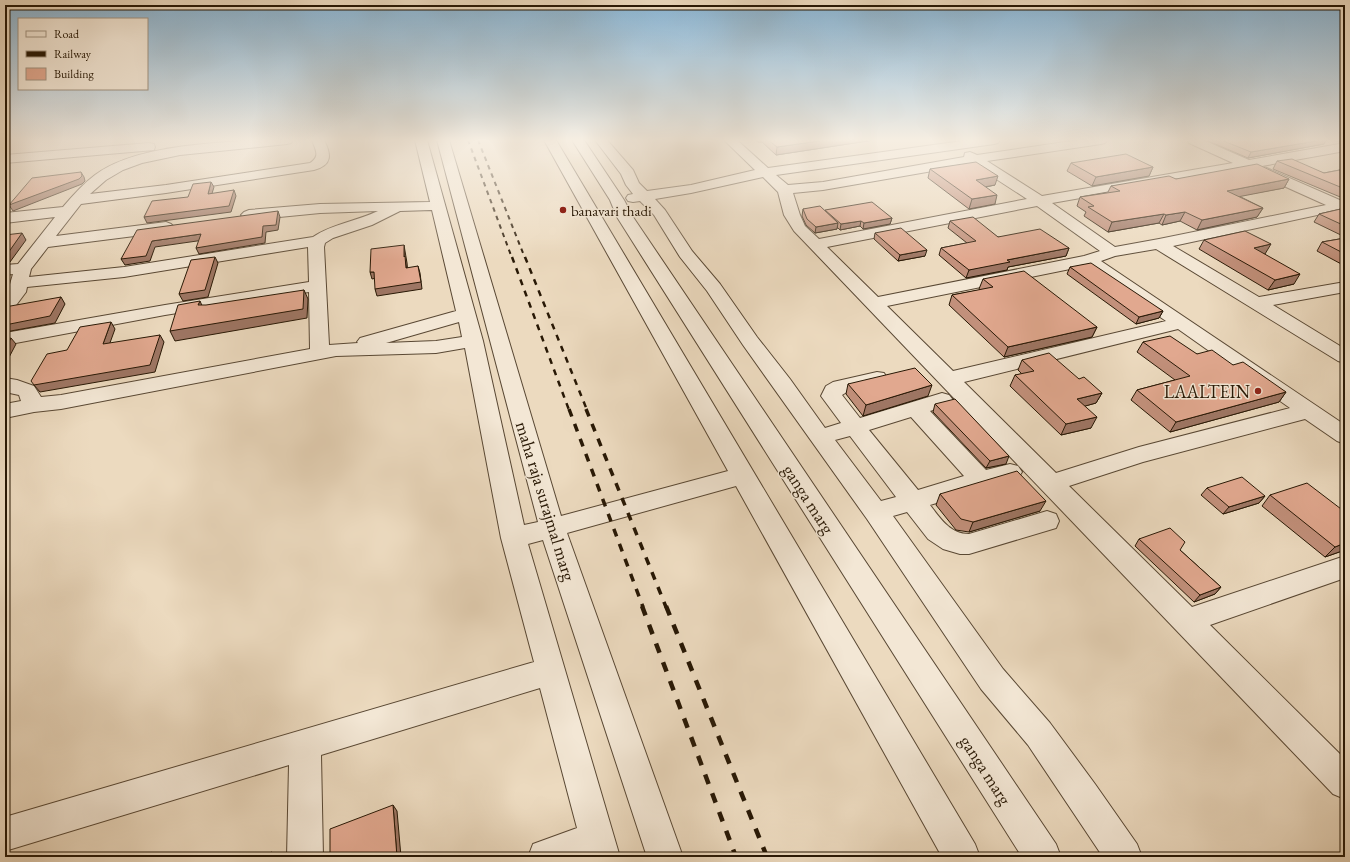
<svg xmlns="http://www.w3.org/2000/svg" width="1350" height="862" viewBox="0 0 1350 862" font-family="'EB Garamond',serif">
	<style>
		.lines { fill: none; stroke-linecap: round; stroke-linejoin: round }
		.minor-casing { stroke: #594834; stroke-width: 2 }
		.minor { fill: #f3e7d5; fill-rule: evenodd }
		.rail-far3 { stroke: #281805; stroke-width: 2; stroke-dasharray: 4.5 4.5; stroke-linecap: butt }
		.rail-far2 { stroke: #281805; stroke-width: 2.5; stroke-dasharray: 6 6; stroke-linecap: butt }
		.rail-far1 { stroke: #281805; stroke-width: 3.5; stroke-dasharray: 8 8; stroke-linecap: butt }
		.rail { stroke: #281805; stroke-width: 4.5; stroke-dasharray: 10 10; stroke-linecap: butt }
		.wall { fill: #c2907b; stroke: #281805 }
		.shaded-wall { fill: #9e7664; stroke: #281805 }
		.building { fill: #e1a88f; stroke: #281805 }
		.poi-dot { fill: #8f2418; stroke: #f3e7d5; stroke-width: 1.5 }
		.labels { text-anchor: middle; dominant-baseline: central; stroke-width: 3; stroke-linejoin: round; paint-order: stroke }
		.far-poi-label { font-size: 15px; fill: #281805; stroke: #f3e7d5; text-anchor: start }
		.poi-label { font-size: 18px; fill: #281805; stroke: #f3e7d5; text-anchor: end }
		.street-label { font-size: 18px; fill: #281805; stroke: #f3e7d5 }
	</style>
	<rect width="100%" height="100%" fill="#ecdabf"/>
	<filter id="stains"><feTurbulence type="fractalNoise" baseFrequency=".005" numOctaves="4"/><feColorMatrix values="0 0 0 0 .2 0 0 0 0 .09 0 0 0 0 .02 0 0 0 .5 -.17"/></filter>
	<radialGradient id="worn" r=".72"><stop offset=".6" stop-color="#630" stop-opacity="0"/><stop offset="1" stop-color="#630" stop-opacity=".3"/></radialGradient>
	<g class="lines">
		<defs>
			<path id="minor" d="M253,140H293L291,143L287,144L180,155L142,163L123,170L106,180L90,194L166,185L310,163C321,156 315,149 312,140H324C331,154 333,165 314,170L166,193L81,204L56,236L166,222L171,224L174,227L171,230L166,232L48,247L31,269L29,277L124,267L313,237C332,224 357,221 378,211L320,213L249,220L244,218L241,215L244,212L249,210L320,204L430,202L415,140H427L483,341L524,525L538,522L437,140H449L561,516L728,471L544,140H556L975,844L980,857H942L736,486L567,533L683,857H647L543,540L528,544L620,857H528L533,844L577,828L540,688L321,755L323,857H287L289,765L5,851V817L534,662L501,538L465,348L436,353L336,356L61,409L34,412L5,418V404L21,401L19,395L5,392V378L17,380L34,386L41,397L61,395L310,349L309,292L165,315L5,345V333L165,305L309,282L308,247L124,277L27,287L26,292L11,312L5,313V296L8,291L13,274L5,275V265L18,264L55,217L5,223V213L63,207C73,195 83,184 95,175C134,146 206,144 253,140ZM432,210L456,311L360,338L357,342L358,343L329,345L324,247L325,243L333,238L372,225L400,211ZM459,322L462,337L436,341L386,343Z
				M572,140H584L624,200L633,217L1056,844L1061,857H1022L617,217L610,200Z
				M595,140H607L633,170L639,183L647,191L691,185L755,170L724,140H737L768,168L969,140H1000L998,143L994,144L776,175L788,185L823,182L964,157L965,153L970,152L977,155L1078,140H1107L1105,143L1101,144L987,161L1042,196L1233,163L1189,143L1187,140H1203L1249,160L1345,143V151L1262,166L1342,201H1345V209L1173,246L1259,297L1345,282V292L1273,305L1345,349V363L1338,361L1156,249L1115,256L1101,261L1345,425V444L1337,441L1305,419L1143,462L1069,486L1192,607L1345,556V578L1210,625L1345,759V799L1333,794L794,231L784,215L778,192L763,177L691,193L655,199L665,210L692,251L720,284L757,337L790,379L825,428L841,423L821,396L826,386L833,382L877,372L884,373L887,378L884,383L847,392L842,395L860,418L942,393L949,395L953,400L949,405L930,411L986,470L1010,464L1018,466L1022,472L1018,478L930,505C940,518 950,534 969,534L1047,511L1056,514L1059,521L1056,528L969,554H960L943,549L928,539L907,512L893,516L1003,669L1050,723L1095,784L1137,844L1142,857H1103L1028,745L981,689L867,519L743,345L707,291L680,257L654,215L640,201L633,202L628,201L626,198L628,195L633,194L626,185L621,174ZM973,164L1027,199L819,239L805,226L800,215L793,193L823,190ZM1246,169L1326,205L1159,239L1115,247L1052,203ZM1037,206L1100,251L1084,256L878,297L827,247ZM1085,266L1166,321L953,371L887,306ZM1178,329L1290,408L1139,447L1056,473L964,382ZM911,417L964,476L918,490L869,430ZM850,436L896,497L881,501L835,440Z
				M149,143L154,144L155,147L154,150L5,163V155Z"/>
		</defs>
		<use href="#minor" class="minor-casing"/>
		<use href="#minor" class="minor"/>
		<path class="rail-far3" d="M468,140L512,258
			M478,140L525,258"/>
		<path class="rail-far2" d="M512,257L569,410
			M525,257L587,410"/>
		<path class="rail-far1" d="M569,409L643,607
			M586,409L666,607"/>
		<path class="rail" d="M642,606L736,857
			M666,606L767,857"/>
	</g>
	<path class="wall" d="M755,140H874L776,155L762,142H758Z
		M1206,140H1326L1324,144L1248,158Z
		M1332,140H1345L1339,142Z
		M1277,161L1324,173L1345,169V199L1273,169Z
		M1071,163L1153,167L1149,176L1092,186L1067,171Z
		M930,169L995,185L986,187L995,204L969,209L928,178Z
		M1176,179H1289L1284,188L1239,196L1263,208L1257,217L1197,230L1180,221L1162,225L1159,223L1108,232L1084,216L1086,212L1077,206L1080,197L1108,192L1111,186Z
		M1345,208V237L1314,222L1319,214Z
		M803,209L825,211L892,218L890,224L863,229L860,226L840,230L837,227V229L815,233L806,225L802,216Z
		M950,221L998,237L1069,248L1066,256L1008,267L1007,270L966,278L939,255L941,248L967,243L948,228Z
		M875,233L925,256L898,261L874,239Z
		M1345,238V266L1317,251L1322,242Z
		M1204,240L1265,254L1294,284L1268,290L1199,249Z
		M1070,267L1163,311L1159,318L1136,324L1067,274Z
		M983,279L1097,327L1092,337L1004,357L949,305L952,295L980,290L979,289Z
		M1143,342L1197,354L1233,365L1286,392L1279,402L1170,432L1131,400L1137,390L1175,380L1137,352Z
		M1022,360L1079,379L1102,393L1096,403L1085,406L1091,428L1061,435L1010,386L1015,375L1022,374L1018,370Z
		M848,384L928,396L863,416L846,394Z
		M935,404L1006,464L986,468L933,412Z
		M1207,488L1265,496L1259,503L1223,514L1201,495Z
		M940,494L1040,511L969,532L956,530L936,505Z
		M1270,495L1345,512V550L1325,557L1262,506Z
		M1139,539L1180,550L1221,587L1215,594L1194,602L1135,546Z"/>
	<path class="shaded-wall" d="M758,140H762V142H758Z
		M826,140H874L776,155L777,147Z
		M1322,140H1326L1324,144L1248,158L1251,152Z
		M1341,140H1345V142H1339Z
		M1153,167L1149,176L1092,186L1096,177Z
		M81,172L84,177L85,181L82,184L13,211L9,205Z
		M998,176L995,185L973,189L976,180Z
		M1289,179L1284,188L1222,200L1227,191Z
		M211,182L214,187L210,200L208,194Z
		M234,190L236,196L231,212L147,223L144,217Z
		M997,195L995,204L969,209L972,199Z
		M1263,208L1257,217L1197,230L1202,220Z
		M278,211L280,217L278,230L266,232L265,243L199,254L196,248L263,226Z
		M1185,212L1180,221L1162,225L1166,215Z
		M1164,214L1159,223L1108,232L1112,222Z
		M892,218L890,224L863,229L864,223Z
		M861,221L860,226L840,230L841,224Z
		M838,223L837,229L815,233L816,227Z
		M22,233L26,240L10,262L5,263V256Z
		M201,234L204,240L155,247L150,261L125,265L121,259L152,241Z
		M1271,244L1265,254L1248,257L1254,248Z
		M404,245L407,263L408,275L404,257Z
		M1069,248L1066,256L1008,267L1007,270L966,278L969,270L1007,260Z
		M927,250L925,256L898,261L900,255Z
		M215,257L218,263L208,297L183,301L179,294Z
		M418,266L420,273L422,289L377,296L375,289Z
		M370,272H374L376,278L372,279Z
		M1300,274L1294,284L1268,290L1275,280Z
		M304,290L308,299L307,318L175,341L170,331Z
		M61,297L65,304L55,323L5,332V325Z
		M200,301L204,310L198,305Z
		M1163,311L1159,318L1136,324L1139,317Z
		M111,322L115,329L107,351L103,344Z
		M1097,327L1092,337L1004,357L1008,347Z
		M160,335L164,342L155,372L40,392L34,385Z
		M11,338L16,344L5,365V349Z
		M932,385L928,396L863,416L866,405Z
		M1286,392L1279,402L1170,432L1176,422Z
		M1102,393L1096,403L1071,410L1077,399Z
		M1097,417L1091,428L1061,435L1066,424Z
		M1009,456L1006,464L986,468L990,461Z
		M1265,496L1259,503L1223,514L1229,507Z
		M1046,501L1040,511L969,532L973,522Z
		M1345,543V550L1325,557L1335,547Z
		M1221,587L1215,594L1194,602L1200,595Z
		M393,805L397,811L401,857H397Z
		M272,852L277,857H271Z"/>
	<path class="building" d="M768,140H826L777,147Z
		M1221,140H1322L1251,152Z
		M1126,154L1153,167L1096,177L1071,163Z
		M1292,159L1324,173L1345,169V189L1277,161Z
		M976,162L998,176L976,180L997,195L972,199L930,169Z
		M1257,164L1289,179L1227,191L1263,208L1202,220L1185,212L1166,215L1164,214L1112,222L1088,207L1094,206L1080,197L1120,191L1111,186L1169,176L1176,179Z
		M81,172L82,176L79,179L9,205L32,178Z
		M211,182L208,194L234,190L229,206L144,217L152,201L188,197L193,184Z
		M872,202L892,218L864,223L861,221L841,224L825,210Z
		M820,206L838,223L816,227L807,219L803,209Z
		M1345,208V226L1319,214Z
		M278,211L276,225L263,226L262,237L196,248L201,234L152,241L146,256L121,259L137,230Z
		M973,217L998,237L1040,229L1069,248L1007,260L1010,262L969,270L941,248L976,241L950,221Z
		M901,228L927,250L900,255L875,233Z
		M1245,231L1271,244L1254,248L1300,274L1275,280L1204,240Z
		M22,233L6,256H5V235Z
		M1345,238V254L1322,242Z
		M404,245V257L405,256L406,268L418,266L421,282L375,289L374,272H370L371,249Z
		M215,257L205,290L179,294L191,260Z
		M1091,263L1163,311L1139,317L1070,267Z
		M1024,271L1097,327L1008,347L952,295L993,287L983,279Z
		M304,290L303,309L170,331L178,305L200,301L198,305H206Z
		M61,297L50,316L5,325V307Z
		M111,322L103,344L160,335L150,365L34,385L31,381L47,354L67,350L80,327Z
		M1170,336L1197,354L1212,350L1233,365L1243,362L1286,392L1176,422L1137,390L1190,376L1143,342Z
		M11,338L5,349V339Z
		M1049,353L1079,379L1084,377L1102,393L1077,399L1097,417L1066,424L1015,375L1034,371L1022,360Z
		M915,368L932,385L866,405L848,384Z
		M955,399L1009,456L990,461L935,404Z
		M1017,471L1046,501L973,522L961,519L940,494Z
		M1242,477L1265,496L1229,507L1207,488Z
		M1307,483L1345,512V543L1335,547L1270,495Z
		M1170,528L1185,542L1180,550L1221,587L1200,595L1139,539Z
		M393,805L397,857H330V829Z
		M272,852L271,857H256Z"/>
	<linearGradient id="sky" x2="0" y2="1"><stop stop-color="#89b6d6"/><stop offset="0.54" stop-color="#f6eee2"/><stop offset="1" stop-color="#f6eee2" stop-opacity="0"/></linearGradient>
	<rect width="1350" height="260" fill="url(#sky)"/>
	<g class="poi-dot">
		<circle cx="563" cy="210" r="4"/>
		<circle cx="1258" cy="391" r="4"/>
	</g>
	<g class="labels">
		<g class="far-poi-label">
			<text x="571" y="210">banavari thadi</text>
		</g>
		<g class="poi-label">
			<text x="1250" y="391">LAALTEIN</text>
		</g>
		<g class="street-label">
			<text transform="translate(809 499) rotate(57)">ganga marg</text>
			<text transform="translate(546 501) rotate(73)">maha raja surajmal marg</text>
			<text transform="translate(986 770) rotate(57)">ganga marg</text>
		</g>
	</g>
	<rect width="1350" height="862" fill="none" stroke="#ecdabf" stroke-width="20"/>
	<rect x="6" y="6" width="1338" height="850" fill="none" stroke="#281805" stroke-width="2"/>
	<rect x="10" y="10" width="1330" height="842" fill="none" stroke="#281805"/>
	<rect x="18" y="18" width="130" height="72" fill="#f3e7d5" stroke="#a29482"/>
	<rect x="26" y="31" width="20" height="6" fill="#f3e7d5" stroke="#a29482"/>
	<text x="54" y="38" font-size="12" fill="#281805">Road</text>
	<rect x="26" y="51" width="20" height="6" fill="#281805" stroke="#a29482"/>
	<text x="54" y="58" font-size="12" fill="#281805">Railway</text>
	<rect x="26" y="68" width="20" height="12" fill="#e1a88f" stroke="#a29482"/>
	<text x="54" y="78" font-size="12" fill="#281805">Building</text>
	<rect width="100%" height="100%" filter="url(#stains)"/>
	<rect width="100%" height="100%" fill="url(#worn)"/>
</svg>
